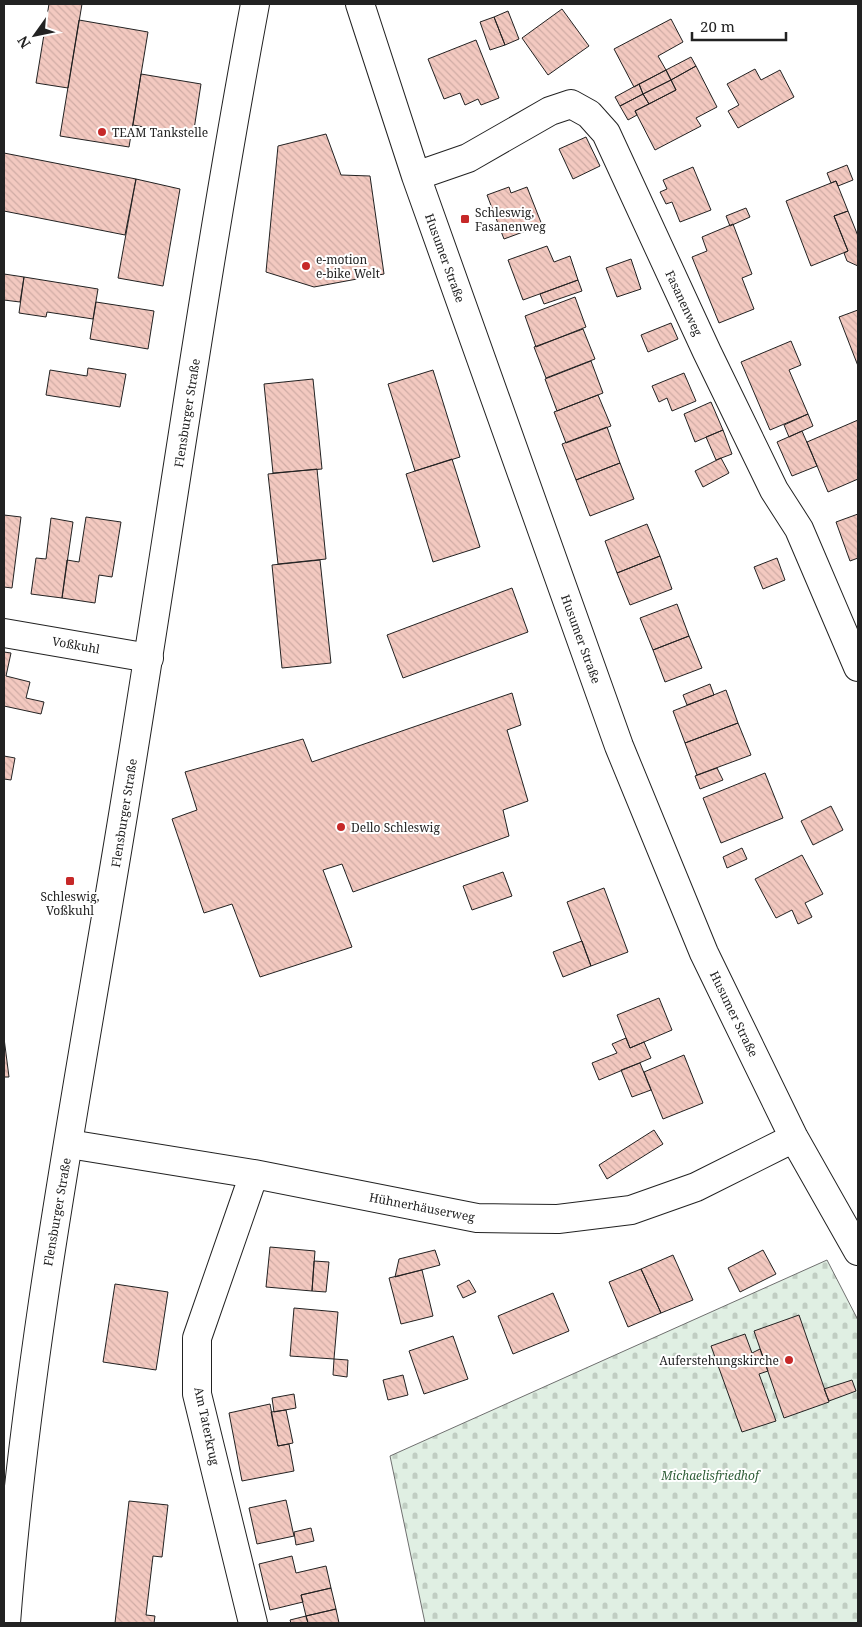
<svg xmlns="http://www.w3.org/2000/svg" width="862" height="1627" viewBox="0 0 862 1627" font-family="'Noto Serif',serif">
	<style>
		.cemetery { fill: url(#cemetery-stones); stroke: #6f6f6f }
		.building { fill: url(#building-back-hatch); stroke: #222 }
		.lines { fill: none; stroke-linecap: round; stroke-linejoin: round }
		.minor-casing { stroke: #222; stroke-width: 30 }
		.tertiary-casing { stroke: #222; stroke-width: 30 }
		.minor { stroke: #fff; stroke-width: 28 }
		.tertiary { stroke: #fff; stroke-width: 28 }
		.poi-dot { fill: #c62828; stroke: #fff; stroke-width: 2 }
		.labels { text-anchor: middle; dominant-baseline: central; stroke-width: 4; stroke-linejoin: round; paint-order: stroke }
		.poi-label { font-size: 12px; fill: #222; stroke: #fff; text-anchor: start }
		.street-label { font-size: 12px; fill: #222; stroke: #fff }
		.park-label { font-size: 12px; font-style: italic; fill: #2f5e38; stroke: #fff }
	</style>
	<defs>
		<pattern id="cemetery-stones" width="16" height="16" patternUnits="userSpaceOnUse" patternTransform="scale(1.25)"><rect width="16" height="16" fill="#e0efe3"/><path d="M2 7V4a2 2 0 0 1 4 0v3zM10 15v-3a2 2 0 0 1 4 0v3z" fill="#c0cdc2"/></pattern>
		<pattern id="building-back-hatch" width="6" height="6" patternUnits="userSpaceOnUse" patternTransform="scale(1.25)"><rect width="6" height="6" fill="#f3c9c0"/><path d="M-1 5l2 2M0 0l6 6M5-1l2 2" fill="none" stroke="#d0aca5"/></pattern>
	</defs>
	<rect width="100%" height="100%" fill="#fff"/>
	<path class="cemetery" d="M827,1260L858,1320V1623H425L390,1456Z"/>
	<path class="building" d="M49,4H82L68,88L36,83Z
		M562,9L589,46L548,75L522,38Z
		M508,11L519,39L505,45L494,17Z
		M494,17L505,45L490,50L480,22Z
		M671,19L683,42L658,56L666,70L634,87L614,49Z
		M79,20L148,32L129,147L60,136Z
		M476,40L499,98L481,105L478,99L465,105L460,93L444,99L428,59Z
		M691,57L696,66L671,80L666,70Z
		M696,66L717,107L696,118L701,126L655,150L635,111L676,90L671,80Z
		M755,69L761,80L780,70L794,97L738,128L728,111L739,105L727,84Z
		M666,70L671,80L643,94L639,84Z
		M141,74L201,84L193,136L133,125Z
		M671,80L676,90L649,104L643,94Z
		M639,84L643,94L620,106L615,97Z
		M643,94L649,104L635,111L637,115L628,120L620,106Z
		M326,134L341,175L370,176L384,274L314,287L266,272L278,146Z
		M586,137L600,166L573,179L559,149Z
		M4,153L136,179L125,235L4,211Z
		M847,165L853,180L838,186L836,181L831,183L827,173Z
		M693,167L711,210L680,222L672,202L666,204L660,192L667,189L663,180Z
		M136,179L180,189L163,286L118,278Z
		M836,181L848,211L834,216L848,251L811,266L786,201Z
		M509,187L511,193L527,187L542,225L504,239L487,195Z
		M746,208L750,217L730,226L726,216Z
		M848,211L858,236V266L847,261L844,253L848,251L834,216Z
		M733,224L752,274L742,278L754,309L719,323L692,257L707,251L702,237Z
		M547,246L554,262L570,256L578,280L523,300L508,260Z
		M631,259L641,289L617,297L606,268Z
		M4,274L24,277L20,302L4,300Z
		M24,277L98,289L93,319L47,312L46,317L19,313Z
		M578,280L582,291L544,304L540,294Z
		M575,297L586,327L536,347L525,316Z
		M96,302L154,311L148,349L90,339Z
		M858,310V366L839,317Z
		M671,323L678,339L648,352L641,335Z
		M583,329L595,359L546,378L534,347Z
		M791,341L801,365L789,370L808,414L770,430L741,362Z
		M591,361L603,393L557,411L545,379Z
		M88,368L126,374L120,407L46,395L50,370L87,376Z
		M433,370L460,457L415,471L388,384Z
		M684,373L696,401L672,411L667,398L659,402L652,386Z
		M313,379L322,469L273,473L264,384Z
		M598,395L611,426L566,443L554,412Z
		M711,402L723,430L695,442L684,414Z
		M808,414L813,426L789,437L784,425Z
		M858,420V479L828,492L807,442Z
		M607,427L620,463L576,480L562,444Z
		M723,430L732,454L716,460L706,437Z
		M802,431L817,466L792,476L777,442Z
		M721,458L729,473L703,487L695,471Z
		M452,459L480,547L433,562L406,474Z
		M620,463L634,499L590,516L576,480Z
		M317,469L326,559L278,564L268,474Z
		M858,514V558L850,561L836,522Z
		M4,515L21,517L12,588L4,587Z
		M86,517L121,522L112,577L99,575L95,603L62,598L67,560L79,562Z
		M51,518L73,522L62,598L31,594L36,558L46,559Z
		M647,524L660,556L617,573L605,541Z
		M660,556L672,589L630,605L617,573Z
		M777,558L785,580L763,589L754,567Z
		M320,560L331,663L282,668L272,565Z
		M512,588L528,632L403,678L387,635Z
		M677,604L689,636L653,650L640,618Z
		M689,636L702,668L665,682L653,650Z
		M4,652L11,653L6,676L30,682L26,698L44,702L41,714L4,706Z
		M710,684L714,695L687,705L683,695Z
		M726,690L738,723L685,743L673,711Z
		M512,693L521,725L507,730L528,801L503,810L509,836L353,892L342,864L323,870L352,947L260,977L232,904L204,913L172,819L197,810L185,772L303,739L312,762Z
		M738,723L751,755L697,775L685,743Z
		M4,756L15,758L11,780L4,779Z
		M717,768L723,780L700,789L695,776Z
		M765,773L783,818L721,843L703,798Z
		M831,806L843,830L813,845L801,821Z
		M742,848L747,859L727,868L723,857Z
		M802,855L823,894L805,903L812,917L798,924L792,910L776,918L755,879Z
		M503,872L512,896L472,910L463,886Z
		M604,888L628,952L591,966L567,902Z
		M582,941L591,966L563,977L553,952Z
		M659,998L672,1030L630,1048L617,1015Z
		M4,1038L9,1077H4Z
		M626,1038L630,1048L644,1042L651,1058L599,1080L592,1063L617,1053L612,1044Z
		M684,1055L703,1103L663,1119L644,1072Z
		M640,1063L651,1090L632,1097L621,1070Z
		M654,1130L663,1144L607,1179L599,1165Z
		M270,1247L315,1251L312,1291L266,1287Z
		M435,1250L440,1265L395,1277L399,1259Z
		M763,1250L776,1274L740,1292L728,1268Z
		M673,1255L693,1300L661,1313L641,1269Z
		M314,1261L329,1262L326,1292L312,1291Z
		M641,1269L661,1313L628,1327L609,1282Z
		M422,1270L433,1316L401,1324L389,1278Z
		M469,1280L476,1292L463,1298L457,1286Z
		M115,1284L168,1292L156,1370L103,1362Z
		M553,1293L569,1331L513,1354L498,1316Z
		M294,1308L338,1312L334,1359L290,1356Z
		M799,1315L829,1402L784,1418L754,1331Z
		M745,1334L752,1353L760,1349L768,1371L759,1374L776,1421L742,1432L711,1346Z
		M453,1336L468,1379L424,1394L409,1351Z
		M334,1359L348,1360L347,1377L333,1375Z
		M403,1375L408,1395L388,1400L383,1380Z
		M852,1380L856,1391L829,1401L824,1389Z
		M294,1394L296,1408L274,1412L272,1398Z
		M270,1404L278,1446L289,1444L294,1471L242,1481L229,1413Z
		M286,1410L293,1443L278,1446L271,1412Z
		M286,1500L294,1536L257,1544L249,1508Z
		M129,1501L168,1505L162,1557L153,1556L146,1615L155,1616L154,1623H115Z
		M311,1528L314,1541L296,1545L294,1532Z
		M292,1556L296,1573L326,1566L331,1588L301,1595L303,1602L270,1610L259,1564Z
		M331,1588L336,1609L306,1616L301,1595Z
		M336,1609L339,1623H308L306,1616Z
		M306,1616L308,1623H291L290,1620Z"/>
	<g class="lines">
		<defs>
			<path id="minor" d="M360,4L416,176L619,746L704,953L794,1138L858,1251
				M416,176L468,158L550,111L571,104L589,114L606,133L707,352L774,490L799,529L858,667
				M4,633L149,658
				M69,1144L254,1174L477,1218L558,1219L631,1210L696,1187L794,1138
				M253,1623L197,1394V1338L254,1174"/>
			<path id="tertiary" d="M6,1623C27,1349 80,1079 124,809C168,540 205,271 255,4"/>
		</defs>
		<use href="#minor" class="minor-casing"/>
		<use href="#tertiary" class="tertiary-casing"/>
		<use href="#minor" class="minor"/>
		<use href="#tertiary" class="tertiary"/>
	</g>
	<g class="poi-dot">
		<circle cx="102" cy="132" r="5"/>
		<rect x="460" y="214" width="10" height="10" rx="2.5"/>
		<circle cx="306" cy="266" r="5"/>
		<circle cx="341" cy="827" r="5"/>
		<rect x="65" y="876" width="10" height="10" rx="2.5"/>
		<circle cx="789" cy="1360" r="5"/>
	</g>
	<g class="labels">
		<g class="poi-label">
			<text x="112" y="132">TEAM Tankstelle</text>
			<text x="475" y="212">Schleswig,<tspan x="475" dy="14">Fasanenweg</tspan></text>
			<text x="316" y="259">e-motion<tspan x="316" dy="14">e-bike Welt</tspan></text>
			<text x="351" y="827">Dello Schleswig</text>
			<text x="70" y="896" text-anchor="middle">Schleswig,<tspan x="70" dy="14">Voßkuhl</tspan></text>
			<text x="779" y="1360" text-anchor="end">Auferstehungskirche</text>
		</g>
		<g class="street-label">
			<text transform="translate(445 258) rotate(70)">Husumer Straße</text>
			<text transform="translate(684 303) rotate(65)">Fasanenweg</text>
			<text transform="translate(187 413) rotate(-81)">Flensburger Straße</text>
			<text transform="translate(581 639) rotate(70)">Husumer Straße</text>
			<text transform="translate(76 645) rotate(10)">Voßkuhl</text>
			<text transform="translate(124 813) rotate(-81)">Flensburger Straße</text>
			<text transform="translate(734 1014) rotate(64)">Husumer Straße</text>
			<text transform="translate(422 1207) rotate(11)">Hühnerhäuserweg</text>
			<text transform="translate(57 1212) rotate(-80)">Flensburger Straße</text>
			<text transform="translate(207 1426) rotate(78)">Am Taterkrug</text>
		</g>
		<g class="park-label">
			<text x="710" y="1475">Michaelisfriedhof</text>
		</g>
	</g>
	<rect width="862" height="1627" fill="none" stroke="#222222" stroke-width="10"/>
	<g transform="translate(35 35) rotate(237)" stroke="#ffffff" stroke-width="4" paint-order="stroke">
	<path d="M0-4L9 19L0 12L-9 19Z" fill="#222222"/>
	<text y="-8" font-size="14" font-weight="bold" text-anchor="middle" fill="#222222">N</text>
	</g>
	<path d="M692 32v8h94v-8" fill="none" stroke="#222222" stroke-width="2.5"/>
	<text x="700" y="32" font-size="15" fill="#222222" stroke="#ffffff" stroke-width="4" paint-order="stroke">20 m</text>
</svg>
